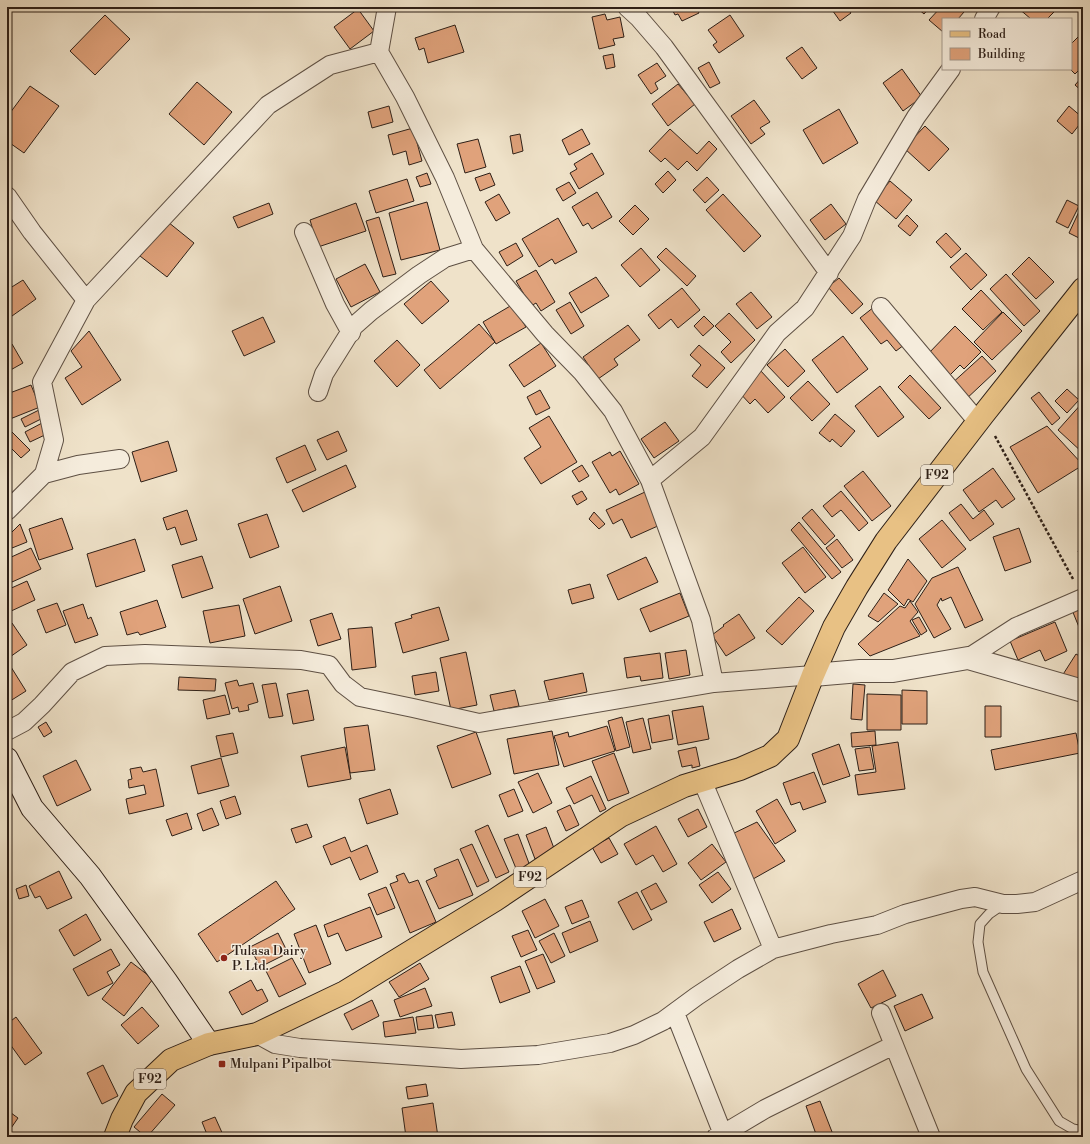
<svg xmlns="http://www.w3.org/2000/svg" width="1090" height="1144" viewBox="0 0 1090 1144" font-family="'Libre Bodoni',serif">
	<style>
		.building { fill: #e0a27b; stroke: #2d1f17 }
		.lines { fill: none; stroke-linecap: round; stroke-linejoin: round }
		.service-casing { stroke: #5e5044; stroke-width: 11 }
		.minor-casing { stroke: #5e5044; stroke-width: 20 }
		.tertiary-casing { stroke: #5e5044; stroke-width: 24 }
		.secondary-casing { stroke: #2d1f17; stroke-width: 24 }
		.primary-casing { stroke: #2d1f17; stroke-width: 24 }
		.path { stroke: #2d1f17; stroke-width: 2.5; stroke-dasharray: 3 2; stroke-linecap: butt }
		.service { stroke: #f5ecdc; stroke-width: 9 }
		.minor { stroke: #f5ecdc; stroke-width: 18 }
		.tertiary { stroke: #f5ecdc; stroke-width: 22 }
		.secondary { stroke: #f5ecdc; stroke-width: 22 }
		.primary { stroke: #e8c184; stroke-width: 22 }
		.poi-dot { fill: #8f2418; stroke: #f5ecdc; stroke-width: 1.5 }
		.labels { text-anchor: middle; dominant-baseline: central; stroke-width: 3; stroke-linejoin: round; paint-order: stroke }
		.shield { fill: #f5ecdc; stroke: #695c52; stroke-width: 1 }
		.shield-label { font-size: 12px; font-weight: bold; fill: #2d1f17 }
		.poi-label { font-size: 13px; fill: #2d1f17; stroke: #f5ecdc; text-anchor: start }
	</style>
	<rect width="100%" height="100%" fill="#efe2c9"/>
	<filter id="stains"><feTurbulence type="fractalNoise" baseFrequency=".005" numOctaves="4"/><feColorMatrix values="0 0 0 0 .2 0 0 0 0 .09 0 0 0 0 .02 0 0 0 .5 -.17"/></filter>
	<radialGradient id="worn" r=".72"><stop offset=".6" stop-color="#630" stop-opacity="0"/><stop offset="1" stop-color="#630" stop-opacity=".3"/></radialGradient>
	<path class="building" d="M671,7H696L699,13L682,21L678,14L675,15Z
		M830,7H850L848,9L851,13L840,21Z
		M916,7H930L924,14Z
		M941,7H958L964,12L958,19H943V32L929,20Z
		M1019,7H1059L1047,19H1031L1018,8Z
		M358,9L374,31L350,49L334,27Z
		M605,14L607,20L620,17L624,37L613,39L615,45L599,49L592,17Z
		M105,15L130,39L95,75L70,51Z
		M730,15L744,36L719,53L713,45L717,42L708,30Z
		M455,25L464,52L428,63L424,48L419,50L415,38Z
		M1083,32V66L1075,74L1070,69H1071V44Z
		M802,47L817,68L802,79L786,58Z
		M613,54L615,67L606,69L603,56Z
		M709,62L720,83L710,88L698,68Z
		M657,63L666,76L655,83L658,89L651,94L638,75Z
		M902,69L922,97L903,111L883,83Z
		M1083,76V92L1075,85Z
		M197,82L232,112L204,145L169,114Z
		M678,84L695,104L668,126L652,104Z
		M30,86L59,106L24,153L7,141V117Z
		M754,100L770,122L760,128L765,134L751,144L731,116Z
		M389,106L393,122L372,128L368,112Z
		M1069,106L1083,118V120L1072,134L1057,121Z
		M839,109L858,143L823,164L803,130Z
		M925,126L949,149L929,171L904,148Z
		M413,128L422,161L409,165L406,151L393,155L388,135Z
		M582,129L590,144L569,155L562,140Z
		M670,129L697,154L709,141L717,149L697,171L687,161L678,170L665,158L661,162L649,151Z
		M520,134L523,151L513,154L510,136Z
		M478,139L486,167L465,173L457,144Z
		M592,153L604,174L579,189L570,173L577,169L574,164Z
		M668,171L676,180L663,193L655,184Z
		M427,173L431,184L420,187L416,177Z
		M490,173L495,185L480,191L475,178Z
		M707,177L719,190L705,203L693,190Z
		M407,179L414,201L376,213L369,191Z
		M890,181L912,200L896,219L874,200Z
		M569,182L576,193L563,201L556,189Z
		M597,192L612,217L592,229L588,223L583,226L572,207Z
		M499,194L510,213L496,221L485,202Z
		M723,194L761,236L744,252L706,210Z
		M1067,200L1079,206L1068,228L1056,222Z
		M427,202L440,250L401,260L389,213Z
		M269,203L273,214L238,228L233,217Z
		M356,203L366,231L318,247L310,220Z
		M1083,203V240L1069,233Z
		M831,204L846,224L825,240L810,220Z
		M635,205L649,219L633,235L619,221Z
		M907,215L918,226L910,236L898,226Z
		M379,217L396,274L383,277L366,221Z
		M558,218L577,252L555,264L552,259L539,267L522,239Z
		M168,222L194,243L167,277L140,256Z
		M946,233L961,249L951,258L936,242Z
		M516,243L523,256L507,266L499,252Z
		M641,248L660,270L640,287L621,265Z
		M666,248L696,276L687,286L657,257Z
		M966,253L987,275L971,290L950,267Z
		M1029,257L1054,282L1036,299L1012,274Z
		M365,264L380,292L351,307L336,279Z
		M536,270L555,302L541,311L536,303L531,306L516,281Z
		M1006,274L1040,311L1024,326L990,289Z
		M596,277L609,296L581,313L569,293Z
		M839,278L863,304L852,314L828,287Z
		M23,280L36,299L12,316L7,308V290Z
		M431,281L449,301L422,324L404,304Z
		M682,288L700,310L678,328L671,319L659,329L648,315Z
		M981,290L1002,312L983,330L962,309Z
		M751,292L772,317L757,329L736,304Z
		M570,302L584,326L571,334L556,310Z
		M512,305L526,327L496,344L483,322Z
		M874,307L904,345L896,351L887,340L881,344L860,318Z
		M1003,312L1022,331L992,360L974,342Z
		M729,313L755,340L731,363L721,352L731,342L715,326Z
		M704,316L714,326L703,336L694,326Z
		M263,317L275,342L244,356L232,331Z
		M479,324L495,342L440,389L424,370Z
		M628,325L640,340L614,359L618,365L598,379L583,357Z
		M955,326L981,352L964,369L960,365L948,377L926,356Z
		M89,331L121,380L82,405L65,378L82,367L71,351Z
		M843,336L868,369L837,393L812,360Z
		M397,340L420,365L397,387L374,361Z
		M541,343L556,366L524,387L509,365Z
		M12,344L23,363L7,372V346Z
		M699,345L725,368L707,388L692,376L701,365L690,355Z
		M785,349L805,371L788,387L767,365Z
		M982,356L996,371L964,401L950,385Z
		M760,370L785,397L768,413L755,399L750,404L738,391Z
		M910,375L941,408L929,419L898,387Z
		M808,381L830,404L812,421L790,398Z
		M31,385L40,407L10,419L7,410V394Z
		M880,386L904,417L878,437L855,406Z
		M1067,389L1079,400L1067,413L1055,401Z
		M540,390L550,408L536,415L527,397Z
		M1039,392L1060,418L1052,425L1031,398Z
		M1083,402V453L1058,430Z
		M39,410L43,418L25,427L21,419Z
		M835,414L855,431L841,447L832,439L830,442L819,433Z
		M549,416L577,462L541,484L524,458L541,447L529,428Z
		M44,422L49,433L30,442L25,432Z
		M665,422L679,441L654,458L641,439Z
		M1047,426L1083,465L1038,493L1010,447Z
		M7,427L30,450L21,458L7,444Z
		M338,431L347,451L327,460L317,440Z
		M168,441L177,471L141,482L132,452Z
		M305,445L316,470L287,483L276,458Z
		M620,451L639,484L619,495L616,489L610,493L592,462L610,452L612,456Z
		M346,465L356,487L303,512L292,490Z
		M582,465L589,476L579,482L572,471Z
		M993,468L1015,499L1002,508L996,500L979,512L963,490Z
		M863,471L891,506L872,521L844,486Z
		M582,491L587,499L577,505L572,496Z
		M841,491L868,523L859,531L841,510L832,517L823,506Z
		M645,492L660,525L631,538L622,519L613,524L606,510Z
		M961,504L973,519L984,510L994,524L970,541L949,513Z
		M812,509L835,536L825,545L802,518Z
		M187,510L197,540L181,545L175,527L167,530L163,518Z
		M594,512L605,524L599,529L589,519Z
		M267,514L279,547L250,558L238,524Z
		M62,518L73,549L39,560L29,529Z
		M942,520L966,549L942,568L919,539Z
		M799,522L841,572L832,579L791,530Z
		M20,524L27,542L7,550V537Z
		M1019,528L1031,562L1005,571L993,537Z
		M135,539L145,571L96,587L87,554Z
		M837,539L853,560L842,568L826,548Z
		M803,547L826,577L805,593L782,563Z
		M31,548L41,569L12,582L7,570V559Z
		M1083,549V562L1078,551Z
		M202,556L213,588L182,598L172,565Z
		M646,557L658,582L618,600L607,575Z
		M908,559L927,581L913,602L908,599L904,606L888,590Z
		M958,567L983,620L965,628L951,597L942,601L941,598L937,605L951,629L934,638L915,604L932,578Z
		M27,581L35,600L9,612L7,606V590Z
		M590,584L594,598L572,604L568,590Z
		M280,586L292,621L255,634L243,599Z
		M680,593L689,616L650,632L640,609Z
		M884,593L898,604L878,622L868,616Z
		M799,597L814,611L782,645L766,631Z
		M157,600L166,627L140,635L138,632L127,635L120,612Z
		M910,601L918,612L910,621L920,636L870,656L858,644L900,606L905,608Z
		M57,603L66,625L46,633L37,610Z
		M83,604L88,619L91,617L98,635L75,643L63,611Z
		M239,605L245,636L210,643L203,611Z
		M1083,605V631L1081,632L1072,610Z
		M439,607L449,640L403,653L395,623L412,618L411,615Z
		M332,613L341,639L318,646L310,620Z
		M739,614L755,638L726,656L712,635L724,626L723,625Z
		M919,617L927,631L921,635L912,620Z
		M1055,622L1067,651L1045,661L1040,650L1018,660L1010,641Z
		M12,623L27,645L7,659V626Z
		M372,627L376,667L352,670L348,629Z
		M686,650L690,675L669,679L665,653Z
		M466,652L477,705L451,710L440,658Z
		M660,653L663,678L641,681L640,676L627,678L624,658Z
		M1076,654L1083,658V686L1062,676Z
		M11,667L26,691L7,703V670Z
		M436,672L439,691L415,695L412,676Z
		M583,673L587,692L549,700L544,681Z
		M179,677L216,679L215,691L178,690Z
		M237,680L239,686L253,683L258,702L248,705L249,710L239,712L238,707L232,709L225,683Z
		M276,683L283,716L269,718L262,685Z
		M853,684L865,685L862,720L851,719Z
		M308,690L314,720L293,724L287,694Z
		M515,690L519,706L494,711L490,695Z
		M902,690L927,691V724H902Z
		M867,694L901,695V730H867Z
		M225,695L230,714L207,719L203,700Z
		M703,706L709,739L678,745L672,711Z
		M985,706H1001V737H985Z
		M669,715L673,739L652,743L648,719Z
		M622,717L630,747L616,751L608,721Z
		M643,718L651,749L633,753L626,722Z
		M46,722L52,732L44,737L38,727Z
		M368,725L375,770L350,773L344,728Z
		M607,726L615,751L564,767L554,736L568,732L569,737Z
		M552,731L559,765L514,774L507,739Z
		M875,731L876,745L852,747L851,733Z
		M476,732L491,774L452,788L437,746Z
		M233,733L238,753L221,757L216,736Z
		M1076,733L1080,753L995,770L991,750Z
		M898,742L905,789L858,795L855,775L876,772L872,746Z
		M839,744L850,776L823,785L812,754Z
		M345,747L351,779L308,787L301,756Z
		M696,747L700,766L692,768V765L682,767L678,751Z
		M870,747L874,769L859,771L855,749Z
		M614,753L629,793L608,801L592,761Z
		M221,758L229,786L198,794L191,766Z
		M76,760L91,790L57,806L43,776Z
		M141,767L143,772L156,769L164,806L129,814L126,799L146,794L144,785L129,788L128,780L132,779L130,769Z
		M814,772L826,802L803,810L800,802L791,805L783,783Z
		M538,773L552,803L533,813L518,782Z
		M591,776L606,809L600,812L592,795L574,804L566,788Z
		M390,789L398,814L367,824L359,799Z
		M514,789L523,811L508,817L499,795Z
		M235,796L241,814L226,819L220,801Z
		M777,799L796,831L775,844L756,811Z
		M570,805L579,825L566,831L557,811Z
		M212,808L219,825L203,831L197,814Z
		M698,809L707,827L688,837L678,819Z
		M187,813L192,829L172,836L166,820Z
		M757,822L785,861L746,883L728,836Z
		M307,824L312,837L296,843L291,829Z
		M488,825L509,872L496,878L475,831Z
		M656,826L677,864L663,872L653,855L636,865L624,844Z
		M546,827L555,851L535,859L526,835Z
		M518,834L530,866L517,871L504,839Z
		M345,837L351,852L367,845L378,872L360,880L350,857L331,865L323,846Z
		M609,838L618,854L601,863L592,847Z
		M472,844L489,881L477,887L460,849Z
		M712,844L726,862L701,880L688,863Z
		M458,859L473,895L439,909L426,881L437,876L434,869Z
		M59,871L72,898L47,909L40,896L35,898L29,886Z
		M718,872L731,889L712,903L699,885Z
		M404,873L409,883L418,880L436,922L410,933L390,884L398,881L396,876Z
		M276,881L295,909L217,962L198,934Z
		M656,883L667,902L651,910L641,891Z
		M26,885L29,896L19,899L16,889Z
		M386,887L395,908L377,915L368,894Z
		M637,892L652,920L633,930L618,902Z
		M545,899L559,926L535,938L522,911Z
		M582,900L589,917L572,924L565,907Z
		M370,907L382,937L346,951L338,933L328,937L324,925Z
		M732,909L741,929L714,942L704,922Z
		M86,914L101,940L74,956L59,930Z
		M590,921L598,941L570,953L562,933Z
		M316,925L331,964L309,973L294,934Z
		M528,930L537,950L521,957L512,936Z
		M278,933L288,953L260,967L250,947Z
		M554,933L565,956L551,963L539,941Z
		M111,949L120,965L107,972L113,983L88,996L73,969Z
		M543,954L555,982L537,989L525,961Z
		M292,958L306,984L279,997L266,971Z
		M131,962L153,979L124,1016L102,999Z
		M420,963L429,979L399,997L389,982Z
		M520,966L530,992L500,1003L491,977Z
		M883,970L896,996L871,1008L858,984Z
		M251,980L257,991L262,989L268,1001L242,1015L229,992Z
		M425,988L432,1006L400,1017L394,1000Z
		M922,994L933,1018L905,1031L894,1006Z
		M372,1000L379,1016L352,1030L344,1014Z
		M142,1007L159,1026L138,1044L121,1025Z
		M452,1012L455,1025L438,1028L435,1015Z
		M432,1015L434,1028L418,1030L416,1017Z
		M16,1017L42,1053L25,1065L7,1040V1024Z
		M413,1017L416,1033L385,1037L383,1022Z
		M103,1065L118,1096L102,1104L87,1073Z
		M426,1084L428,1096L408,1099L406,1087Z
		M162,1094L175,1105L147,1137H146L134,1127Z
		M820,1101L834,1137H817L806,1106Z
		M433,1103L438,1137H406L402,1108Z
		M7,1110L18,1118L7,1134Z
		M215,1117L224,1137H208L202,1122Z"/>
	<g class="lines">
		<defs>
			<path id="service" d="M1002,905L989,914L980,924L978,942L983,972L1026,1069L1059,1121L1073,1129L1083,1131"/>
			<path id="minor" d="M627,7L639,18L664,47L829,273
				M984,19L991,7
				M379,52L405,97L445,178L474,249L545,334L582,372L613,411L650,480L701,620L714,683
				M7,196L32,232L86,300
				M304,232L335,304L351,333
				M881,307L978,422
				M318,392L324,374L354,326L371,311L419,275L445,258L474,249
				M44,474L78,465L120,459
				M650,480L702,437L777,333L805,308L852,236L867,199L916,117L951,69
				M7,511L44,474L54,440L42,382L86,300L268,105L330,65L379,52L387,7
				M968,658L1016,627L1083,598
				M7,731L24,722L42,705L72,672L105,656L145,654L301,660L329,665L343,684L360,697L413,708L479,723L714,683L813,675
				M702,780L773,949L831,934L877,925L905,914L961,899L975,897L1003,904H1017L1035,902L1083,880
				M675,1013L724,1137
				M881,1013L931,1137
				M257,1034L275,1044L300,1048L461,1059L538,1055L610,1043L634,1035L663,1021L697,996L738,969L773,949
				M716,1137L723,1134L765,1109L894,1045"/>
			<path id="tertiary" d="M813,675L860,671H893L968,658L1083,691"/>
			<path id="secondary" d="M7,759L32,808L90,876L166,981L209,1044"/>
			<path id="primary" d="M115,1137L122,1119L136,1093L171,1060L209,1044L257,1034L345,992L495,900L620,816L684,786L740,769L770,756L788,739L813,675L834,627L857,587L886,541L983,415L1083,289"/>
		</defs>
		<use href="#service" class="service-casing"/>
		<use href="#minor" class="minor-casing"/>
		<use href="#tertiary" class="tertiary-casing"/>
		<use href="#secondary" class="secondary-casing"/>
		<use href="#primary" class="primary-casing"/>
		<path class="path" d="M995,436L1073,579"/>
		<use href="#service" class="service"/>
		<use href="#minor" class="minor"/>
		<use href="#tertiary" class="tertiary"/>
		<use href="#secondary" class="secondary"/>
		<use href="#primary" class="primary"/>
	</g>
	<g class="poi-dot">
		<circle cx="224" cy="958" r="4"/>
		<rect x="218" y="1060" width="8" height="8" rx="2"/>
	</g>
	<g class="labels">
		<g class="shield">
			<rect x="921" y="465" width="32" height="20" rx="3"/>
			<rect x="514" y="867" width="32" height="20" rx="3"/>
			<rect x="134" y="1069" width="32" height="20" rx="3"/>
		</g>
		<g class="shield-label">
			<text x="937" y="475">F92</text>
			<text x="530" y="877">F92</text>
			<text x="150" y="1079">F92</text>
		</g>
		<g class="poi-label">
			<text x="232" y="951">Tulasa Dairy<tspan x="232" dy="15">P. Ltd.</tspan></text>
			<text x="230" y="1064">Mulpani Pipalbot</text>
		</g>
	</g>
	<rect width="1090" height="1144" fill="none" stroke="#efe2c9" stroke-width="24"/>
	<rect x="8" y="8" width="1074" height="1128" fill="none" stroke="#2d1f17" stroke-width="2"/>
	<rect x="12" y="12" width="1066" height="1120" fill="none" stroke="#2d1f17"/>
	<rect x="942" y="18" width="130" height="52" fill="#f5ecdc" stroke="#a59a8d"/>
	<rect x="950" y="31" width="20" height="6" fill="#e8c184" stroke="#a59a8d"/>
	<text x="978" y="38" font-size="12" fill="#2d1f17">Road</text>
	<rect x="950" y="48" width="20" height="12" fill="#e0a27b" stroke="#a59a8d"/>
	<text x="978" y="58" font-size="12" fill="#2d1f17">Building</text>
	<rect width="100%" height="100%" filter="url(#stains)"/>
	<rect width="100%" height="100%" fill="url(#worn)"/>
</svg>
